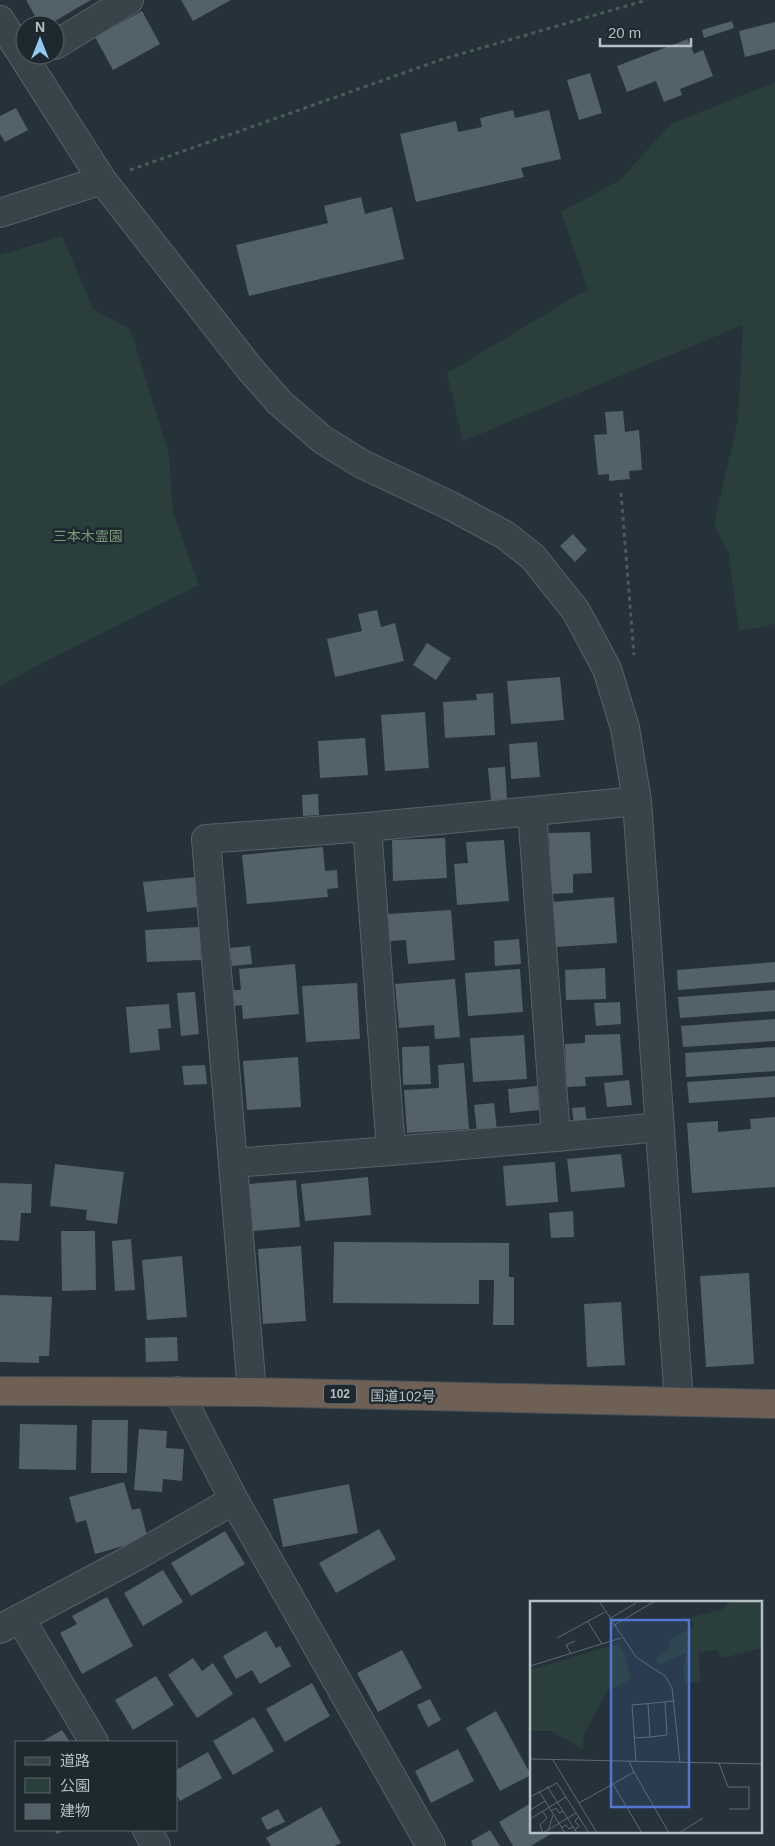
<svg xmlns="http://www.w3.org/2000/svg" width="775" height="1846" viewBox="0 0 775 1846" font-family="Arial,'Noto Sans JP',sans-serif">
	<style>
		.green { fill: #2a3f3b }
		.building { fill: #52616a }
		.lines { fill: none; stroke-linecap: round; stroke-linejoin: round }
		.minor-casing { stroke: #576168; stroke-width: 30 }
		.highway-casing { stroke: #444e55; stroke-width: 30 }
		.path { stroke: #495c59; stroke-width: 3; stroke-dasharray: 4 4; stroke-linecap: butt }
		.minor { stroke: #38444a; stroke-width: 28 }
		.highway { stroke: #6f6056; stroke-width: 28 }
		.labels { text-anchor: middle; dominant-baseline: central; stroke-width: 5; stroke-linejoin: round; paint-order: stroke }
		.shield { fill: #1e282f; stroke: #879299; stroke-width: 1 }
		.shield-label { font-size: 12px; font-weight: bold; fill: #b4bfc6 }
		.park-label { font-size: 14px; fill: #749975; stroke: #1e282f }
		.street-label { font-size: 14px; fill: #b4bfc6; stroke: #1e282f }
		.inset-road { fill: none; stroke: #5e6a72; stroke-width: 1 }
		.view { fill: #5276d2; fill-opacity: 0.15; stroke: #5276d2; stroke-width: 2.5 }
		.inset-edge { fill: none; stroke: #b4bfc6; stroke-width: 2.5 }
	</style>
	<rect width="100%" height="100%" fill="#25323a"/>
	<path class="green" d="M775,82V624L739,631L729,554L714,524L738,420L743,325L463,441L447,373L588,289L561,212L620,180L671,124Z
		M62,236L93,309L130,329L169,454L173,513L199,585L54,657L0,686V255Z"/>
	<path class="building" d="M26,0H91L48,25H40Z
		M181,0H231L193,21Z
		M142,11L160,44L113,70L95,37Z
		M732,21L734,28L704,38L702,30Z
		M775,22V49L745,57L739,31Z
		M688,39L694,54L703,50L713,76L680,89L682,95L664,102L656,81L627,92L617,66Z
		M590,73L602,113L579,120L567,80Z
		M16,108L28,130L5,142L0,134V116Z
		M513,110L515,118L549,110L561,159L521,168L524,177L416,202L400,134L456,121L458,132L482,127L480,118Z
		M361,197L365,214L392,207L404,259L249,296L236,245L328,223L324,206Z
		M623,411L625,432L639,430L642,470L629,471L630,479L609,481V474L598,475L594,435L607,434L605,412Z
		M573,534L587,550L575,562L560,546Z
		M377,610L381,627L395,623L404,661L335,677L327,639L362,631L358,614Z
		M427,643L451,658L436,680L413,665Z
		M560,677L564,720L511,724L507,681Z
		M493,693L495,735L445,738L443,702L477,700L476,694Z
		M425,712L429,768L385,771L381,715Z
		M365,738L368,775L320,778L318,741Z
		M537,742L540,777L511,779L509,744Z
		M505,767L507,799L491,800L488,768Z
		M318,794L319,815L303,816L302,795Z
		M590,832L592,873L573,874V893L552,894L549,833Z
		M445,838L447,878L393,881L392,840Z
		M504,840L509,901L457,905L454,864L468,863L466,842Z
		M323,847L325,871L337,870L338,888L327,889L328,897L247,904L242,855Z
		M195,877L198,907L147,912L143,882Z
		M614,897L617,943L555,947L552,902Z
		M451,910L455,960L408,964L406,940L390,941L388,914Z
		M199,927L201,960L147,962L145,930Z
		M519,939L521,964L495,966L494,941Z
		M250,946L252,964L232,966L230,948Z
		M775,962V982L678,990L677,970Z
		M295,964L299,1014L243,1019L242,1005L235,1006L233,990H241L239,969Z
		M605,968L606,999L566,1000L565,970Z
		M520,969L523,1012L468,1016L465,973Z
		M455,979L460,1037L435,1039L434,1025L399,1028L395,984Z
		M357,983L360,1039L306,1042L302,986Z
		M775,990V1011L680,1018L678,997Z
		M195,992L199,1034L181,1036L177,993Z
		M620,1002L621,1024L596,1026L594,1003Z
		M169,1004L171,1028L158,1029L160,1050L130,1053L126,1007Z
		M775,1019V1041L683,1047L681,1026Z
		M620,1034L623,1075L585,1077L586,1086L567,1087L565,1044L585,1043V1035Z
		M524,1035L527,1079L473,1082L470,1038Z
		M429,1046L431,1084L403,1085L402,1047Z
		M775,1047V1071L686,1077L685,1053Z
		M298,1057L301,1107L247,1110L243,1061Z
		M464,1063L469,1129L407,1133L404,1090L439,1088L438,1065Z
		M205,1065L207,1084L184,1085L182,1066Z
		M775,1076V1097L689,1103L687,1082Z
		M629,1080L632,1105L607,1107L604,1083Z
		M537,1086L539,1110L510,1113L508,1089Z
		M494,1103L497,1130L477,1132L474,1105Z
		M585,1107L587,1124L574,1125L572,1108Z
		M775,1117V1187L692,1193L687,1123L718,1121V1132L751,1129L750,1119Z
		M621,1154L625,1187L571,1192L567,1159Z
		M555,1162L558,1202L506,1206L503,1166Z
		M55,1164L124,1172L117,1224L86,1220L87,1210L50,1206Z
		M368,1177L371,1215L305,1221L301,1184Z
		M296,1180L300,1227L253,1231L249,1184Z
		M0,1183L32,1184L31,1213H21L19,1241L0,1240Z
		M573,1211L574,1237L551,1238L549,1213Z
		M61,1231H95L96,1290L62,1291Z
		M131,1239L135,1290L115,1291L112,1241Z
		M334,1242L509,1243V1277H514V1325H493L494,1280H479V1304L333,1303Z
		M301,1246L306,1321L263,1324L258,1249Z
		M182,1256L187,1317L147,1320L142,1260Z
		M749,1273L754,1364L706,1367L700,1276Z
		M0,1295L52,1297L49,1356H39V1363L0,1362Z
		M621,1302L625,1365L587,1367L584,1304Z
		M177,1337L178,1361L146,1362L145,1338Z
		M92,1420H128L127,1473H91Z
		M20,1424L77,1425L76,1470L19,1469Z
		M139,1429L167,1431L166,1448L184,1449L182,1481L163,1479L162,1492L134,1490Z
		M124,1482L132,1510L140,1508L148,1539L95,1554L86,1520L76,1523L69,1497Z
		M349,1484L358,1533L283,1547L273,1499Z
		M379,1529L396,1559L336,1593L319,1563Z
		M225,1531L245,1564L191,1596L171,1563Z
		M163,1570L183,1602L143,1626L124,1593Z
		M107,1597L133,1646L82,1674L60,1633L77,1624L72,1616Z
		M266,1631L276,1648L280,1646L291,1666L260,1684L252,1670L236,1679L223,1656Z
		M402,1650L422,1688L378,1712L357,1673Z
		M193,1658L202,1671L213,1663L233,1694L197,1718L168,1675Z
		M156,1676L174,1705L133,1730L115,1700Z
		M312,1683L330,1716L285,1742L266,1709Z
		M430,1699L441,1720L428,1727L417,1705Z
		M496,1711L531,1775L500,1791L466,1728Z
		M254,1717L274,1751L233,1775L213,1741Z
		M62,1730L70,1742H41Z
		M458,1749L474,1781L431,1803L415,1771Z
		M208,1752L222,1778L180,1801L176,1794V1770Z
		M531,1803V1832H554L531,1846H513L499,1822Z
		M321,1807L341,1843L335,1846H271L266,1838Z
		M278,1809L285,1822L267,1830L261,1818Z
		M54,1830H65L57,1834Z
		M490,1830L500,1846H473L471,1841Z"/>
	<g class="lines">
		<defs>
			<path id="minor" d="M0,20L102,180L250,369L280,403L323,440L362,464L449,505L505,535L533,557L576,611L607,669L625,728L637,801L679,1402
				M55,45L129,0
				M0,213L102,180
				M556,1137L659,1127
				M391,1151L556,1137L532,811
				M233,1163L391,1151L367,827
				M252,1392L206,839L367,827L637,801
				M234,1500L431,1846
				M20,1618L94,1742
				M0,1629L133,1558L234,1500L178,1391
				M147,1830L156,1846"/>
			<path id="highway" d="M0,1391L252,1392L775,1404"/>
		</defs>
		<use href="#minor" class="minor-casing"/>
		<use href="#highway" class="highway-casing"/>
		<path class="path" d="M130,170L443,59L647,0
			M621,493L634,655"/>
		<use href="#minor" class="minor"/>
		<use href="#highway" class="highway"/>
	</g>
	<g class="labels">
		<rect class="shield" x="324" y="1384.5" width="32" height="19" rx="4"/>
		<g class="shield-label">
			<text x="340" y="1394">102</text>
		</g>
		<g class="park-label">
			<text x="88" y="536">三本木霊園</text>
		</g>
		<g class="street-label">
			<text transform="translate(403 1396) rotate(1)">国道102号</text>
		</g>
	</g>
	<g transform="translate(530 1601)">
		<rect width="232" height="232" fill="#25323a"/>
		<path d="M201,0H232V47L192,57L187,49L168,52L171,80L156,83L153,72L156,52L128,64L126,57L140,48L138,40L164,25L160,17L193,8ZM87,43L94,52L101,78L77,90L54,133L53,149L22,130H0V69Z" fill="#2a3f3b"/>
		<path class="inset-road" d="M69,0L106,56L135,75L142,87L150,161M79,18L106,2M58,21L72,43M83,25L125,0M27,37L75,11M41,53L36,44L45,40M0,65L91,37M120,136L137,134L135,101M104,137L120,136L118,103M0,158L233,163M23,159L67,232M106,160L102,104L145,100M189,162L198,186H219V208H199M104,171L139,232M83,183L112,232M17,185L47,232M9,190L35,232M0,196L27,182L59,232M49,202L104,171L99,160M0,209L15,200M21,210L26,207L29,212L33,210M13,211L17,217L10,224L13,232M0,218L36,196M31,227L36,224L39,228L43,226M45,229L49,225L45,220L49,216M18,230L23,214M13,232L46,212M149,232L173,217"/>
		<path class="view" d="M81,19H159V206H81Z"/>
		<rect width="232" height="232" class="inset-edge"/>
	</g>
	<rect x="15" y="1741" width="162" height="90" fill="#1e282f" stroke="#5a646b"/>
	<rect x="25" y="1757" width="25" height="8" fill="#38444a" stroke="#5a646b"/>
	<text x="60" y="1766" font-size="15" fill="#b4bfc6">道路</text>
	<rect x="25" y="1778" width="25" height="15" fill="#2a3f3b" stroke="#5a646b"/>
	<text x="60" y="1791" font-size="15" fill="#b4bfc6">公園</text>
	<rect x="25" y="1804" width="25" height="15" fill="#52616a" stroke="#5a646b"/>
	<text x="60" y="1816" font-size="15" fill="#b4bfc6">建物</text>
	<g transform="translate(40 40)"><circle r="24" fill="#1e282f" stroke="#5a646b"/>
	<path d="M0-4L9 19L0 12L-9 19Z" fill="#91c9ee"/>
	<text y="-8" font-size="14" font-weight="bold" text-anchor="middle" fill="#b4bfc6">N</text>
	</g>
	<path d="M600 38v8h91v-8" fill="none" stroke="#b4bfc6" stroke-width="2.5"/>
	<text x="608" y="38" font-size="15" fill="#b4bfc6" stroke="#1e282f" stroke-width="4" paint-order="stroke">20 m</text>
</svg>
